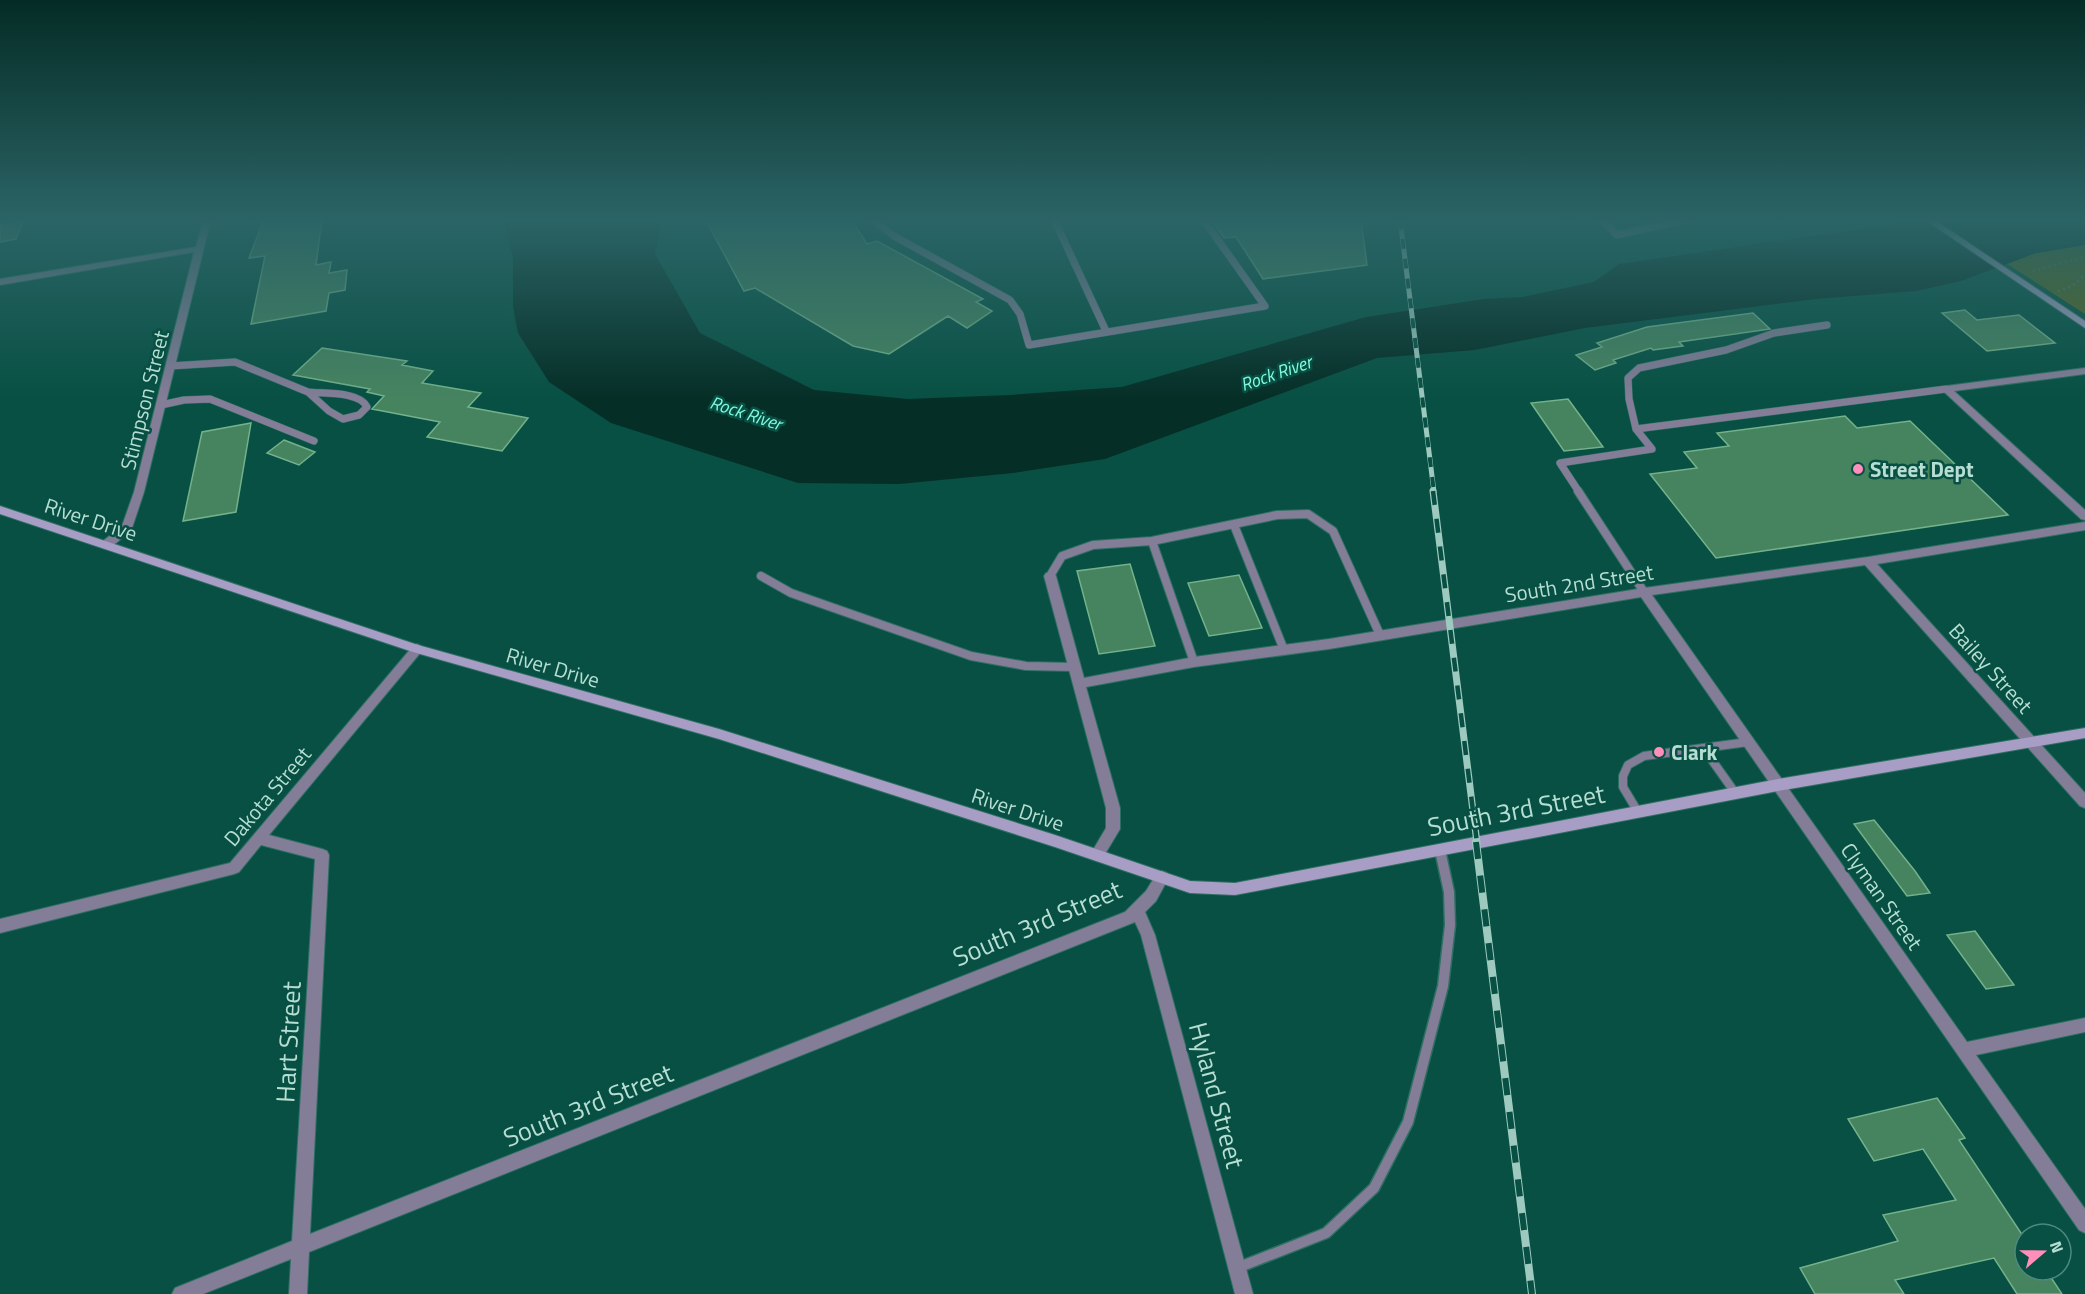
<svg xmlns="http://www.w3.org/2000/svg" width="2085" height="1294" viewBox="0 0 2085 1294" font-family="'Titillium Web',sans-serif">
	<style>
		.green { fill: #5c651a }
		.water { fill: #052e26 }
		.building { fill: #468460; stroke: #73b28b; stroke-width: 1.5 }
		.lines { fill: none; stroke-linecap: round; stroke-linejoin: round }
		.lane-far2-casing { stroke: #2e6f63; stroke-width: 8 }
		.lane-far1-casing { stroke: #2e6f63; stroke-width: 10 }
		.lane-casing { stroke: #2e6f63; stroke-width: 13 }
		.street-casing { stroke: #2e6f63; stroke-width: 2 }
		.secondary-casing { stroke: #2e6f63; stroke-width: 2 }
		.path { stroke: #478377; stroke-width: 3; stroke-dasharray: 1.5 4; stroke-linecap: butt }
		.lane-far2 { stroke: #847d97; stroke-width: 7 }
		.lane-far1 { stroke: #847d97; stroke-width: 8 }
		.lane { stroke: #847d97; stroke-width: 10 }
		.street { fill: #847d97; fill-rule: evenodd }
		.secondary { fill: #a79dc5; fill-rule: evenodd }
		.rail-far2-casing { stroke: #9dc9be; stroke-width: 5 }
		.rail-far1-casing { stroke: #9dc9be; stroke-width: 7 }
		.rail-casing { stroke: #9dc9be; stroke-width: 8 }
		.rail-far2 { stroke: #075043; stroke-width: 4; stroke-dasharray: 10; stroke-linecap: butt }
		.rail-far1 { stroke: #075043; stroke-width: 4.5; stroke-dasharray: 14; stroke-linecap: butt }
		.rail { stroke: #075043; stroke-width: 6; stroke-dasharray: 17; stroke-linecap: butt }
		.poi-dot { fill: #ff8eba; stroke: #075043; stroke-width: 2 }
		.labels { text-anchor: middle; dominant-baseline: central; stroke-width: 5; stroke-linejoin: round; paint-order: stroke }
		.far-water-label { font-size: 18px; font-style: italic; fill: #82fade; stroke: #075043 }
		.street-label { font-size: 21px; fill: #b7ded3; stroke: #075043 }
		.poi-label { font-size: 21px; font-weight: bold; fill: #b7ded3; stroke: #075043; text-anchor: start }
		.near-street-label { font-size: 26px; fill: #b7ded3; stroke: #075043 }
	</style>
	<rect width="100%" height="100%" fill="#075043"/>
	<path class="green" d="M2085,245V314L2007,264L2036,253Z"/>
	<path class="water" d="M503,219H661L655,254L700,333L814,390L908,399L1010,395L1122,387L1366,317L1484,299L1523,297L1594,282L1619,264L1932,219H2085V245L2036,253L1961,281L1916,291L1816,299L1585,328L1475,350L1377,358L1105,459L1013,473L899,484L798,483L611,423L549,382L518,333L513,307V257Z"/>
	<path class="building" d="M264,219H322L316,265L331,262L329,273L347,270L345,290L329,293L326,311L251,324L265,256L249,258Z
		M705,219H851L867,244L877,241L983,299L976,302L992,311L967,328L948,316L889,354L853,346L755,288L744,291Z
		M1211,219H1361L1367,265L1263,279L1236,237L1224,238Z
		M23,222L16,239L0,242V225Z
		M1965,310L1977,320L2019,315L2055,343L1987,351L1942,313Z
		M1753,313L1770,329L1679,342L1683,346L1653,350L1651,348L1613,360L1616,363L1595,370L1576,355L1602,347L1597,343L1647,327Z
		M322,348L407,361L402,365L433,371L422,383L481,393L468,407L528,418L502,451L427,437L440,422L372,409L384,396L367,392L370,389L293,375Z
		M1568,399L1603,447L1564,451L1531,403Z
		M1845,416L1857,428L1910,421L2008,515L1716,558L1650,474L1697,468L1684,452L1729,446L1717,433Z
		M251,423L236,512L183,521L202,432Z
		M284,440L315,452L299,465L267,453Z
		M1130,564L1155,646L1099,654L1077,571Z
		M1239,575L1262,628L1209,636L1188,583Z
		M1874,820L1915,871L1930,893L1907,896L1854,824Z
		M1975,931L2014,985L1986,989L1947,935Z
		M1937,1098L1965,1138L1959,1140L2025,1239V1270H2046L2062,1294H2017L1994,1258L1895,1280L1904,1294H1815L1800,1268L1898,1241L1883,1215L1956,1200L1923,1149L1874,1161L1848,1119Z"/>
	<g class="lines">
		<defs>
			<path id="lane-far2" d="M872,219L894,236L1010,300L1020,314L1029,345L1265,306L1203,219
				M1054,219L1106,331
				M1601,219L1617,235L1688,219
				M170,366L235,362L308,392
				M308,392C323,394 360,391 367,407L359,415L343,419L329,411Z
				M161,405L184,400L210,399L314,441
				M1636,429L1629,399L1628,378L1639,368L1726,350L1774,333L1827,325
				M1579,492L1560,463L1652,449L1636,429L1946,389"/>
			<path id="lane-far1" d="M1578,491L1644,592
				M1234,525L1284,650
				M1152,541L1194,662
				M761,576L791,593L971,656L1026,666L1073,667
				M1050,576L1062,556L1093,545L1152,541L1277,515L1308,514L1333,531L1380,635
				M1699,749L1709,756L1736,794
				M1638,812L1623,787V776L1628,765L1644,756L1748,742"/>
			<path id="lane" d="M1237,1268L1326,1233L1374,1188L1408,1122L1443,986L1450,925L1449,892L1440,850"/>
			<path id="street" d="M203,219H211L144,492L131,531L111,547H103L101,544L103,541L122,526L134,492L194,252L0,285V279L196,247Z
				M1563,219H1577L1573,221L1563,222Z
				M2085,368V374L1954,391L2085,510V520L2081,519L1941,389L1946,386Z
				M2085,522V530L1877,564L2085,793V808L2080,806L1865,565L1652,595L1967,1042L2085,1018V1032L1976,1055L2085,1209V1233L2079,1230L1641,597L1329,649L1194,667L1086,687L1120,808V829L1102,859L1097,861L1092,859L1090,855L1106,828V808L1044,576L1046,573H1054L1056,576L1084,678L1194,657L1329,639L1644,588L1868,557Z
				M417,644L421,646L423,649L421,652L269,835L322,849L327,851L329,855L310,1234L1125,912L1146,891L1157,873L1162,871L1167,873L1169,877L1156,901L1145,912L1155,935L1253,1294H1235L1141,935L1135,922L309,1252L307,1294H289L291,1259L203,1294H172L175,1288L292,1241L315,859L261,845L239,872L234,874L0,933V919L230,863L413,646Z"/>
			<path id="secondary" d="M1924,219H1933L2085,321V328Z
				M0,506L418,645L719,729L1055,835L1190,881L1235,883L1778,779L2085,728V738L1778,791L1235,895L1190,893L1055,847L719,739L413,652L0,514Z"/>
		</defs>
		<use href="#lane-far2" class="lane-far2-casing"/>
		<use href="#lane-far1" class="lane-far1-casing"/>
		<use href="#lane" class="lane-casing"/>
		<use href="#street" class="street-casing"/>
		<use href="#secondary" class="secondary-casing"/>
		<path class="path" d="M2033,271L2085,257
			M2058,291L2072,286L2085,275"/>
		<use href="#lane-far2" class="lane-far2"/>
		<use href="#lane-far1" class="lane-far1"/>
		<use href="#lane" class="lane"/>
		<use href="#street" class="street"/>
		<use href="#secondary" class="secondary"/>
		<defs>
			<path id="rail-far2" d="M1400,219L1434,492"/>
			<path id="rail-far1" d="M1433,491L1477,843"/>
			<path id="rail" d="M1476,842L1532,1294"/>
		</defs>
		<use href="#rail-far2" class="rail-far2-casing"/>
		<use href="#rail-far1" class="rail-far1-casing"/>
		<use href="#rail" class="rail-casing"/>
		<use href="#rail-far2" class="rail-far2"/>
		<use href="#rail-far1" class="rail-far1"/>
		<use href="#rail" class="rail"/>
	</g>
	<linearGradient id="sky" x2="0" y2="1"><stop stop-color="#042c25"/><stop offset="0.55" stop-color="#2b6466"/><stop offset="1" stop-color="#2b6466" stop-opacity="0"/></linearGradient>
	<rect width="2085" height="400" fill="url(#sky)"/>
	<g class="poi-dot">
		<circle cx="1858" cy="469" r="6"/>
		<circle cx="1659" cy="752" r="6"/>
	</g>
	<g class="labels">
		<g class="far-water-label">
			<text transform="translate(1276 373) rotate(-19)">Rock River</text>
			<text transform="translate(746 413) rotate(18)">Rock River</text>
		</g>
		<g class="street-label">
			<text transform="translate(144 400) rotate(-76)">Stimpson Street</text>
			<text transform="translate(91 519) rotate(18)">River Drive</text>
			<text transform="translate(1579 583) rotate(-9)">South 2nd Street</text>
			<text transform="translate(553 667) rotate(16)">River Drive</text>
			<text transform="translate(1991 668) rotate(48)">Bailey Street</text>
			<text transform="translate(267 796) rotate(-50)">Dakota Street</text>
			<text transform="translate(1018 809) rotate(18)">River Drive</text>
			<text transform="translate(1882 896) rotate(55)">Clyman Street</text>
		</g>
		<g class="poi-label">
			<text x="1870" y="469">Street Dept</text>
			<text x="1671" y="752">Clark</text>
		</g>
		<g class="near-street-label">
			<text transform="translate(1516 810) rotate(-11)">South 3rd Street</text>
			<text transform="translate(1037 923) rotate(-23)">South 3rd Street</text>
			<text transform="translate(288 1042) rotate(-87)">Hart Street</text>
			<text transform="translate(1217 1095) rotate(75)">Hyland Street</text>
			<text transform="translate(588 1105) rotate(-22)">South 3rd Street</text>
		</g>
	</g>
	<g transform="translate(2043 1252) rotate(70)"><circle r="28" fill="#075043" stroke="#4d897d" stroke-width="1.5"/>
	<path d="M0-4.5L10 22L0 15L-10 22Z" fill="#ff8eba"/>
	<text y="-9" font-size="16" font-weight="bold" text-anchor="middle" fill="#b7ded3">N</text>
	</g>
</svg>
